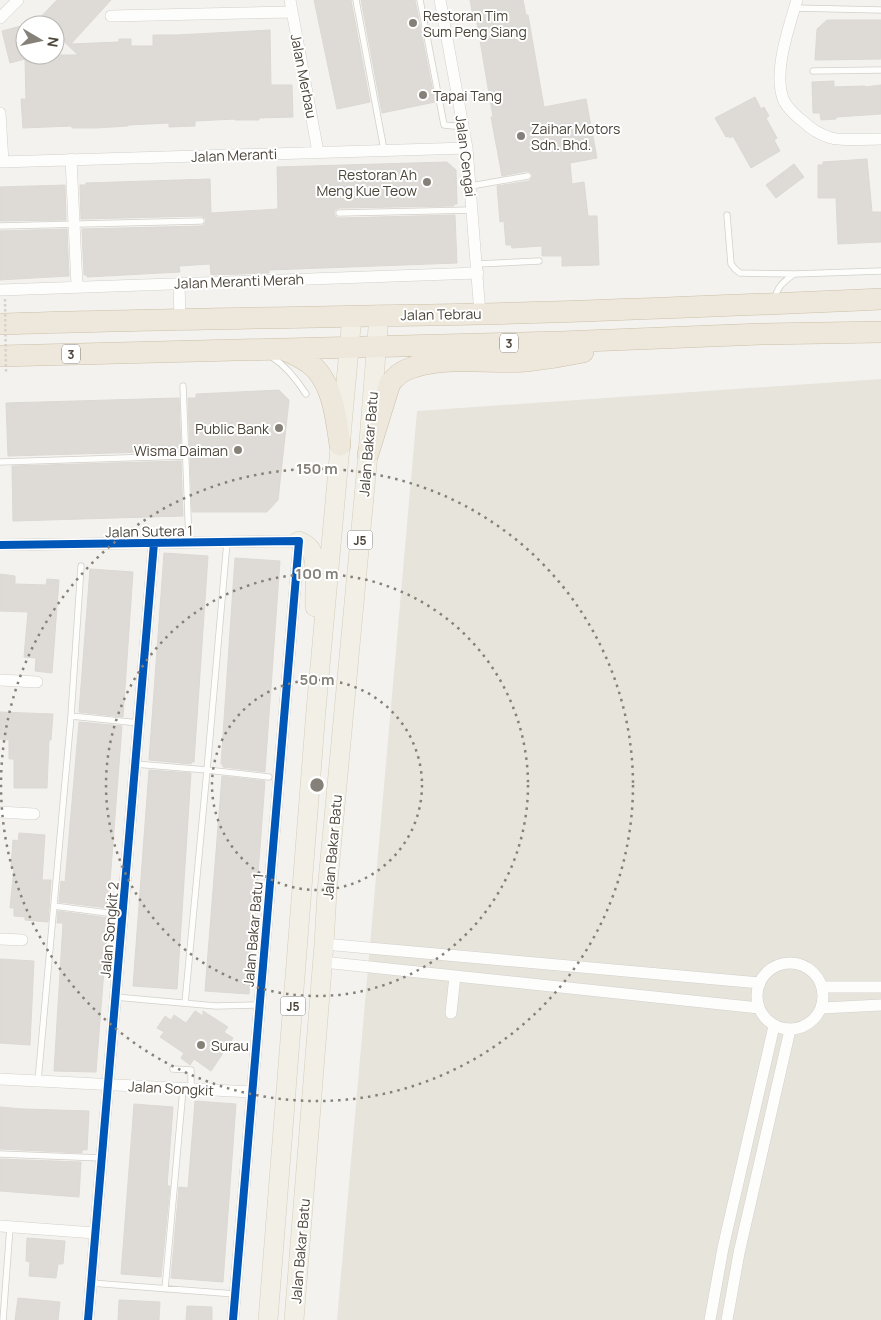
<svg xmlns="http://www.w3.org/2000/svg" width="881" height="1320" viewBox="0 0 881 1320" font-family="Manrope,sans-serif">
	<style>
		.residential { fill: #e7e4dc }
		.building { fill: #dedbd6; stroke: #dcd9d4 }
		.lines { fill: none; stroke-linecap: round; stroke-linejoin: round }
		.lane-casing { stroke: #d2d0cb; stroke-width: 7 }
		.street-casing { stroke: #d2d0cb; stroke-width: 12 }
		.primary-casing { stroke: #d6cebb; stroke-width: 20 }
		.highway-casing { stroke: #ccbfa9; stroke-width: 22 }
		.lane { stroke: #fdfdfc; stroke-width: 5.5 }
		.street { stroke: #fdfdfc; stroke-width: 11 }
		.primary { stroke: #f2efe6; stroke-width: 19 }
		.highway { stroke: #ede8db; stroke-width: 21 }
		.path-bridge { stroke: #d3d2cc; stroke-width: 2.5; stroke-dasharray: 2.5 2.5; stroke-linecap: butt }
		.cycleway-casing { stroke: #fff; stroke-width: 11 }
		.cycleway { stroke: #0057b8; stroke-width: 8 }
		.ring { fill: none; stroke: #868178; stroke-width: 2.5; stroke-dasharray: 2.5 5 }
		.poi-dot { fill: #868178; stroke: #fff; stroke-width: 2 }
		.labels { text-anchor: middle; dominant-baseline: central; stroke-width: 4; stroke-linejoin: round; paint-order: stroke }
		.shield { fill: #fff; stroke: #817c74; stroke-width: 1 }
		.shield-label { font-size: 12px; font-weight: bold; fill: #4b4439 }
		.poi-label { font-size: 14px; fill: #4b4439; stroke: #fff; text-anchor: start }
		.street-label { font-size: 14px; fill: #4b4439; stroke: #fff }
		.centre { fill: #868178; stroke: #fff; stroke-width: 2.5 }
		.ring-label { font-size: 15px; text-anchor: middle; font-weight: bold; fill: #868178; stroke: #fff; stroke-width: 4; stroke-linejoin: round; paint-order: stroke }
	</style>
	<rect width="100%" height="100%" fill="#f4f2ee"/>
	<path class="residential" d="M881,379V1320H337L417,411Z"/>
	<path class="building" d="M57,0H111L71,44L119,42V39H131V46H153V35H176L270,30L271,85H292L293,117L259,118V120H235V119L195,121V126L169,127V123L128,125V126L96,128H72V126L23,128L21,99H26L25,59L10,63L2,31L25,25V55H78L55,33V25H33Z
		M314,0H351L370,102L337,109Z
		M361,0H415L435,102L382,113Z
		M470,0H523L526,15H528L544,107L586,99L597,158L570,163L572,184L584,182L588,216H597L599,265L562,266V256H542V246L512,248L511,245H506L504,221L500,222L497,186L529,181L531,179L533,176L531,173L528,171L502,176L491,117H493L476,17H473Z
		M827,20H881V59L815,60L817,29Z
		M834,81V87L865,86V87L881,85V114L836,117V119L821,120L820,113H813L812,82Z
		M755,97L761,109L764,107L769,116L766,118L777,138L774,140L780,151L751,168L733,136L730,138L729,136L726,137L715,118Z
		M867,159L872,212H881V242L838,244L836,198H818V165H823V162Z
		M447,162L456,170L457,204H454V206L339,208L335,210L334,214L336,217L339,218L455,215L457,263L269,270V273L211,275L210,264L179,266L180,272L87,277V275H84L82,229L201,226L204,225L206,221L205,218L201,216L81,219L80,185H86V183L210,179L211,213L278,209L277,167Z
		M794,164L804,177L776,198L766,185Z
		M65,185L66,220L0,221V187Z
		M67,229L69,276L0,280V231Z
		M279,390L289,400L278,500L267,512H192L188,398H196V394Z
		M179,398L181,451L8,456L6,403Z
		M181,461L183,516L13,521L12,466Z
		M164,553L208,556L194,762H192L191,764L149,760Z
		M235,558L280,561L265,772L223,767V764H221Z
		M90,569L133,572L123,717L79,712Z
		M0,574L15,576V584L46,585L47,579L59,580L52,673L35,671L36,658L24,657L28,612L0,611Z
		M0,712L53,714L51,740H49L47,788H14V759H9V740L0,739Z
		M79,722L122,726L108,908L59,902L61,881L65,882Z
		M149,770L191,773L177,989L133,986Z
		M222,776L265,781L249,994L205,991Z
		M19,833L45,835L42,880H51L48,922L25,920V917L14,916V908H10L14,867L11,866L13,840L18,841Z
		M58,911L108,918L96,1072L54,1071L63,923H57Z
		M0,959L34,961L30,1045L0,1043Z
		M195,1011L203,1016V1011L228,1027L224,1032L233,1038L211,1071L194,1059L190,1065L181,1058L184,1053L160,1037L164,1032L157,1028L165,1016L171,1020L174,1015L186,1023Z
		M195,1101L236,1104L223,1282L171,1278L179,1187L188,1188Z
		M134,1104L173,1107L167,1186H170L161,1277L121,1274Z
		M0,1107L23,1109L89,1111L87,1150H82V1153L0,1149Z
		M0,1159L81,1162L79,1197L0,1191Z
		M27,1238L65,1241L63,1264H58L56,1278L29,1276L30,1262L26,1261Z
		M18,1298L60,1302L58,1320H15Z
		M119,1300L160,1302L159,1320H118Z
		M187,1306L212,1307V1320H186Z"/>
	<g class="lines">
		<defs>
			<path id="lane" d="M356,0L384,150
				M420,0L444,125L464,127
				M794,8L881,10
				M813,71L881,70
				M471,186L528,176
				M339,213L472,210
				M727,215L731,264L735,269L740,273L794,274
				M0,226L201,221
				M477,264L539,261
				M775,299C777,286 785,281 794,274L881,271
				M272,357C286,366 297,380 306,394
				M183,386L189,543
				M0,462L185,456
				M71,716L139,723
				M135,764L207,770L269,777
				M54,906L123,915
				M115,997L216,1006L259,1005
				M185,1003L207,770L227,542
				M173,1069L191,1070V1089
				M38,1081L71,716L81,566
				M0,1154L102,1158
				M91,1283L235,1294
				M165,1289L183,1089
				M3,1320L10,1227"/>
			<path id="street" d="M290,0L318,152
				M440,0L467,148L480,314
				M797,0C789,27 772,74 784,101C789,110 797,117 805,123C812,130 822,135 831,138C841,141 870,139 881,139
				M111,16L292,12
				M0,18L18,0
				M0,113L3,162
				M71,159L77,286
				M0,162L467,148
				M179,283L180,319
				M0,290L478,273
				M0,545L299,541L233,1320
				M0,680L37,682
				M0,812L34,814
				M0,939L22,940
				M324,944L760,983
				M323,962L759,1008
				M757 996a33 33 0 1 1 66 0a33 33 0 1 1-66 0Z
				M822,987H881
				M822,1008L881,1005
				M451,1013L455,976
				M0,1079L252,1092
				M0,1226L95,1233
				M88,1320L154,543
				M710,1320L723,1248L774,1026
				M727,1320L739,1253L790,1030"/>
			<path id="primary" d="M299,541C304,543 308,545 311,550C318,562 314,592 315,607
				M268,1320L316,710L352,316
				M294,1320L324,944L327,892L368,454L379,315"/>
			<path id="highway" d="M0,324C159,319 319,317 478,314C613,311 747,305 881,299
				M285,350C293,354 302,358 309,363C333,381 336,418 340,445
				M0,356L561,342L761,334L881,332
				M368,454L390,383C394,379 398,374 404,371C437,354 489,364 526,361C545,359 564,356 583,352"/>
		</defs>
		<use href="#lane" class="lane-casing"/>
		<use href="#street" class="street-casing"/>
		<use href="#primary" class="primary-casing"/>
		<use href="#highway" class="highway-casing"/>
		<use href="#lane" class="lane"/>
		<use href="#street" class="street"/>
		<use href="#primary" class="primary"/>
		<use href="#highway" class="highway"/>
		<path class="path-bridge" d="M5,299L6,374"/>
		<defs>
			<path id="cycleway" d="M0,545L299,541L233,1320
				M88,1320L154,543"/>
		</defs>
		<use href="#cycleway" class="cycleway-casing"/>
		<use href="#cycleway" class="cycleway"/>
	</g>
	<g class="ring">
		<circle cx="317" cy="785" r="105"/>
		<circle cx="317" cy="785" r="211"/>
		<circle cx="317" cy="785" r="316"/>
	</g>
	<g class="poi-dot">
		<circle cx="413" cy="23" r="5"/>
		<circle cx="423" cy="95" r="5"/>
		<circle cx="521" cy="136" r="5"/>
		<circle cx="427" cy="182" r="5"/>
		<circle cx="279" cy="428" r="5"/>
		<circle cx="238" cy="450" r="5"/>
		<circle cx="201" cy="1045" r="5"/>
	</g>
	<g class="labels">
		<g class="shield">
			<rect x="500" y="333.5" width="18" height="19" rx="4"/>
			<rect x="62" y="344.5" width="18" height="19" rx="4"/>
			<rect x="347.5" y="530.5" width="25" height="19" rx="4"/>
			<rect x="280.5" y="996.5" width="25" height="19" rx="4"/>
		</g>
		<g class="shield-label">
			<text x="509" y="343">3</text>
			<text x="71" y="354">3</text>
			<text x="360" y="540">J5</text>
			<text x="293" y="1006">J5</text>
		</g>
		<g class="poi-label">
			<text x="423" y="15">Restoran Tim<tspan x="423" dy="16">Sum Peng Siang</tspan></text>
			<text x="433" y="95">Tapai Tang</text>
			<text x="531" y="128">Zaihar Motors<tspan x="531" dy="16">Sdn. Bhd.</tspan></text>
			<text x="417" y="174" text-anchor="end">Restoran Ah<tspan x="417" dy="16">Meng Kue Teow</tspan></text>
			<text x="269" y="428" text-anchor="end">Public Bank</text>
			<text x="228" y="450" text-anchor="end">Wisma Daiman</text>
			<text x="211" y="1045">Surau</text>
		</g>
		<g class="street-label">
			<text transform="translate(304 76) rotate(79)">Jalan Merbau</text>
			<text transform="translate(234 155) rotate(-2)">Jalan Meranti</text>
			<text transform="translate(466 156) rotate(83)">Jalan Cengai</text>
			<text transform="translate(239 281) rotate(-2)">Jalan Meranti Merah</text>
			<text transform="translate(441 314) rotate(-1)">Jalan Tebrau</text>
			<text transform="translate(368 444) rotate(-85)">Jalan Bakar Batu</text>
			<text transform="translate(149 531) rotate(-1)">Jalan Sutera 1</text>
			<text transform="translate(332 847) rotate(-85)">Jalan Bakar Batu</text>
			<text transform="translate(109 930) rotate(-85)">Jalan Songkit 2</text>
			<text transform="translate(253 930) rotate(-85)">Jalan Bakar Batu 1</text>
			<text transform="translate(171 1088) rotate(3)">Jalan Songkit</text>
			<text transform="translate(300 1251) rotate(-85)">Jalan Bakar Batu</text>
		</g>
	</g>
	<circle cx="317" cy="785" r="8" class="centre"/>
	<g class="ring-label">
		<text x="317" y="474">150 m</text>
		<text x="317" y="579">100 m</text>
		<text x="317" y="685">50 m</text>
	</g>
	<g transform="translate(40 40) rotate(99)"><circle r="24" fill="#ffffff" stroke="#b7b4b0"/>
	<path d="M0-4L9 19L0 12L-9 19Z" fill="#868178"/>
	<text y="-8" font-size="14" font-weight="bold" text-anchor="middle" fill="#4b4439">N</text>
	</g>
</svg>
